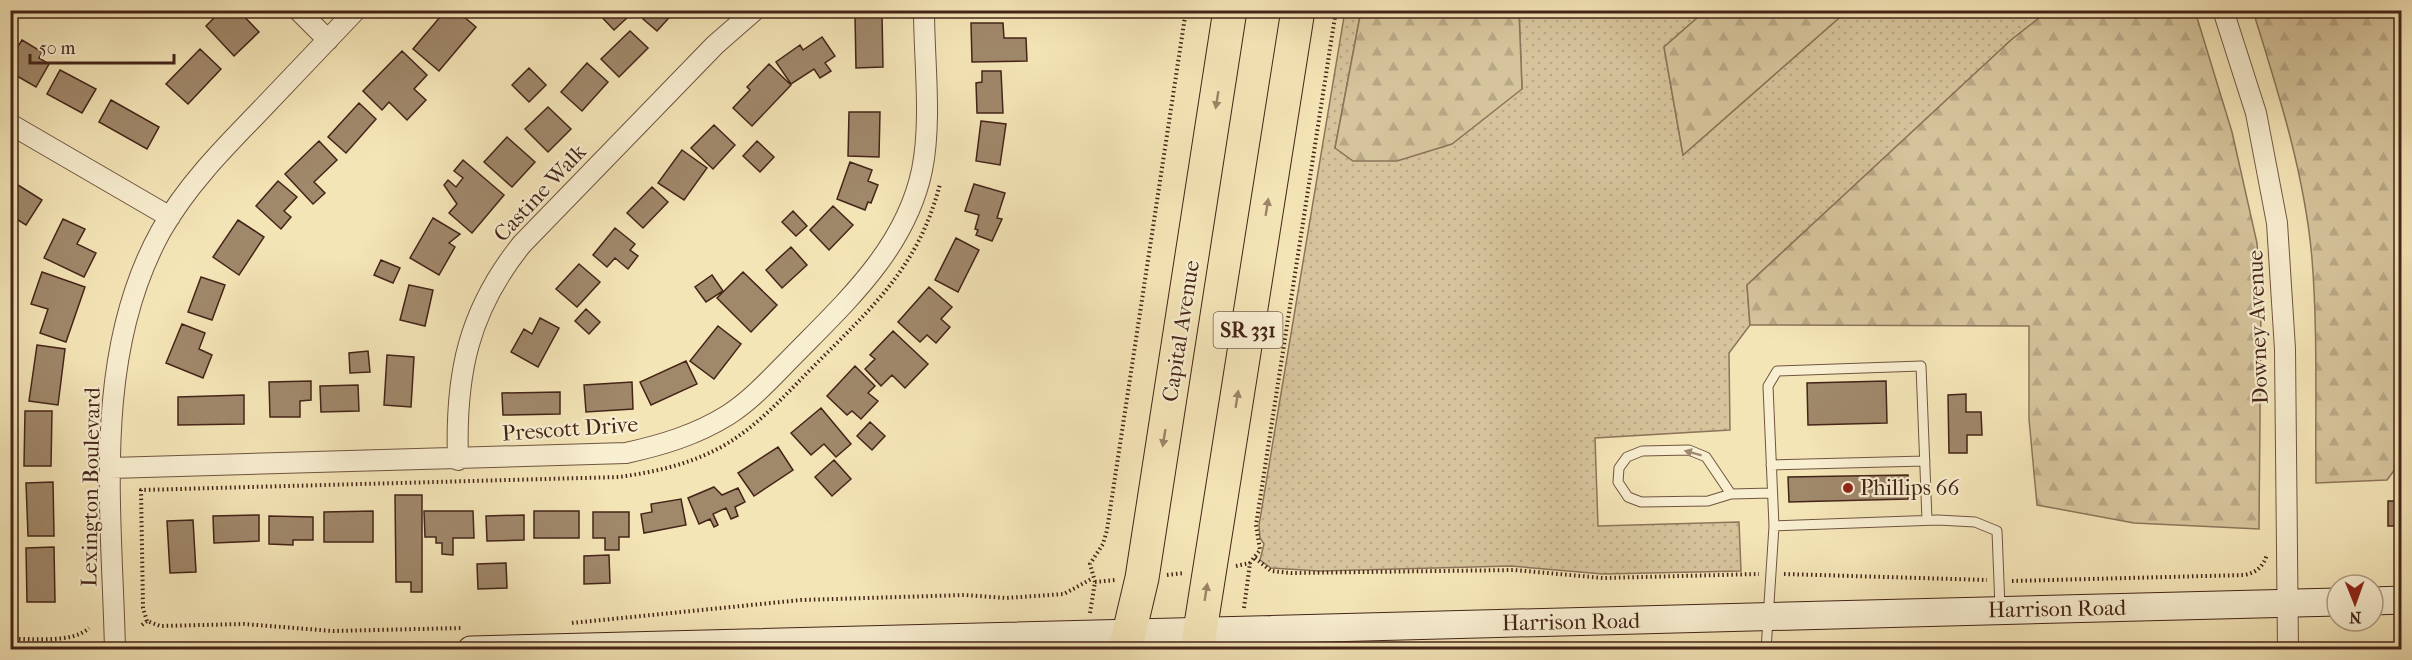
<svg xmlns="http://www.w3.org/2000/svg" width="2412" height="660" viewBox="0 0 2412 660" font-family="'IM FELL French Canon',serif">
	<style>
		.grass { fill: url(#grass-dots); stroke: #8d745a; stroke-width: 1.5 }
		.forest { fill: url(#forest-firs); stroke: #8d745a; stroke-width: 1.5 }
		.building { fill: #a0886b; stroke: #442418; stroke-width: 1.5 }
		.lines { fill: none; stroke-linecap: round; stroke-linejoin: round }
		.lane-casing { stroke: #705440; stroke-width: 11 }
		.street-casing { stroke: #705440; stroke-width: 22 }
		.secondary-casing { stroke: #442418; stroke-width: 29 }
		.highway-casing { stroke: #442418; stroke-width: 35 }
		.path { stroke: #442418; stroke-width: 4; stroke-dasharray: 1.5 3; stroke-linecap: butt }
		.lane { stroke: #f8eed0; stroke-width: 9 }
		.street { stroke: #f8eed0; stroke-width: 20 }
		.secondary { stroke: #f8eed0; stroke-width: 27 }
		.highway { stroke: #f4e5b7; stroke-width: 33 }
		.oneway { fill: #9c8468 }
		.oneway2 { fill: #9e8974 }
		.poi-dot { fill: #8f2418; stroke: #f8eed0; stroke-width: 2 }
		.labels { text-anchor: middle; dominant-baseline: central; stroke-width: 4.5; stroke-linejoin: round; paint-order: stroke }
		.shield { fill: #f8eed0; stroke: #7a614f; stroke-width: 1.5 }
		.shield-label { font-size: 21px; font-weight: bold; fill: #442418 }
		.street-label { font-size: 22px; fill: #442418; stroke: #f8eed0 }
		.poi-label { font-size: 22px; fill: #442418; stroke: #f8eed0; text-anchor: start }
	</style>
	<defs>
		<pattern id="grass-dots" width="8" height="8" patternUnits="userSpaceOnUse" patternTransform="scale(1.5)"><rect width="8" height="8" fill="#d6c49c"/><path d="M2 2h.1M6 6h.1" fill="none" stroke="#b9a886" stroke-width="1.8" stroke-linecap="round"/></pattern>
		<pattern id="forest-firs" width="22" height="20" patternUnits="userSpaceOnUse" patternTransform="scale(1.5)"><rect width="22" height="20" fill="#d6c49c"/><path d="M5 1l3.5 6h-7zM16 11l3.5 6h-7z" fill="#b9a886"/></pattern>
	</defs>
	<rect width="100%" height="100%" fill="#f4e5b7"/>
	<filter id="stains"><feTurbulence type="fractalNoise" baseFrequency=".00333" numOctaves="4"/><feColorMatrix values="0 0 0 0 .2 0 0 0 0 .09 0 0 0 0 .02 0 0 0 .5 -.17"/></filter>
	<radialGradient id="worn" r=".72"><stop offset=".6" stop-color="#630" stop-opacity="0"/><stop offset="1" stop-color="#630" stop-opacity=".3"/></radialGradient>
	<path class="grass" d="M1345,11H1361L1335,148L1522,89L1519,11H1705L1664,47L1683,155L1847,11H2049L2011,40L1747,285L1750,325L1729,353L1730,430L1595,438L1598,526L1739,522L1741,571L1603,574L1511,566L1320,571L1271,568L1260,560L1264,544L1260,538L1259,525Z"/>
	<path class="forest" d="M2049,10L2195,11L2232,132L2257,243L2261,301L2259,529L2134,523L2037,505L2029,419V326L1750,325L1747,285L2011,40Z
		M1361,11H1519L1522,89L1452,144L1397,161H1353L1335,148Z
		M1705,11H1847L1683,155L1664,47Z
		M2253,11H2401L2402,460L2387,480L2316,483C2315,409 2318,333 2312,259C2305,175 2278,91 2253,11Z"/>
	<path class="building" d="M222,10H238L259,32L234,56L206,26Z
		M446,10H456L476,27L439,71L413,49Z
		M595,10H622L628,17L614,30Z
		M646,10H676L657,31L643,19L649,13Z
		M855,15H882L883,67L856,68Z
		M971,23H1003L1004,38H1026L1027,61L972,62Z
		M630,31L648,48L619,77L601,59Z
		M822,37L835,56L825,63L831,71L820,78L814,69L791,84L776,62L800,45L803,50Z
		M22,40L42,52L39,58L49,64L36,87L10,72V59Z
		M200,49L221,69L188,104L166,84Z
		M402,51L427,75L414,89L426,100L407,120L389,102L382,110L363,91Z
		M587,63L608,82L582,111L561,92Z
		M769,64L791,85L752,126L733,108L750,90L747,87Z
		M529,68L546,85L529,102L512,85Z
		M60,70L96,89L82,113L47,94Z
		M982,71H1001L1003,113H977L976,83L982,82Z
		M111,100L159,127L147,149L99,122Z
		M359,103L376,119L346,153L328,137Z
		M548,107L571,129L548,152L525,129Z
		M849,112H880L879,157L848,156Z
		M981,121L1006,124L1000,165L976,161Z
		M714,125L735,145L713,169L691,148Z
		M507,137L535,162L512,187L484,162Z
		M319,141L337,160L314,182L325,193L313,204L285,174Z
		M757,141L774,157L760,172L743,156Z
		M682,150L707,168L684,200L658,183Z
		M463,160L504,195L472,233L449,213L457,204L444,185L448,180L456,187L463,178L454,171Z
		M850,162L872,170L868,181L878,185L871,203L868,202L865,210L837,199Z
		M10,180L42,200L26,225L10,215Z
		M278,181L297,197L284,211L291,217L281,229L256,206Z
		M974,184L1005,193L997,218L1002,219L992,241L976,235L978,230L975,229L979,215L965,211Z
		M652,187L668,202L643,228L627,213Z
		M833,206L853,225L829,250L810,230Z
		M793,211L807,226L796,236L782,222Z
		M433,218L460,234L449,243L455,247L439,275L410,258Z
		M63,219L85,229L77,244L96,253L84,277L44,258Z
		M238,220L264,237L239,275L213,257Z
		M615,228L635,244L630,250L638,256L628,269L615,258L607,267L593,255Z
		M956,238L979,250L958,292L935,280Z
		M791,247L807,265L782,288L766,270Z
		M381,260L400,268L393,283L374,275Z
		M579,264L600,282L577,307L556,289Z
		M42,272L85,287L66,342L40,333L48,309L31,304Z
		M743,272L777,305L751,332L717,298Z
		M712,275L723,291L706,302L695,287Z
		M201,277L225,285L212,320L188,312Z
		M409,285L433,290L425,326L400,320Z
		M929,287L952,307L941,319L950,327L936,343L927,335L920,342L898,322Z
		M586,309L600,322L589,334L575,321Z
		M540,318L559,328L538,367L511,352L524,329L532,334Z
		M182,324L205,333L199,349L212,355L203,378L166,363Z
		M718,326L741,344L714,379L690,361Z
		M893,331L928,364L905,388L892,375L881,386L865,369L875,359L870,355Z
		M37,345L65,349L58,405L29,401Z
		M368,351L370,372L350,373L349,353Z
		M387,355L414,357L411,407L384,405Z
		M686,361L697,384L651,405L640,382Z
		M855,366L875,386L868,393L878,401L861,419L852,411L847,415L827,396Z
		M311,381V400L300,401V417H270L269,382Z
		M1886,381L1887,423L1808,425L1807,383Z
		M632,382L633,409L586,412L584,385Z
		M358,385L359,411L321,412L320,386Z
		M560,392V414L503,415L502,393Z
		M1966,394V412H1981L1982,435H1967V453H1949L1948,395Z
		M244,395V424L178,425V397Z
		M821,408L851,444L836,457L824,444L811,455L791,433Z
		M25,411H52L51,466H24Z
		M870,422L885,436L872,450L857,436Z
		M778,447L793,470L754,496L738,473Z
		M834,460L851,479L832,496L815,477Z
		M1908,475V499L1789,502L1788,477Z
		M53,482L54,536H28L26,483Z
		M714,487L722,495L738,488L745,502L735,507L738,516L731,519L726,508L713,514L718,525L714,527L710,519L699,524L688,498Z
		M395,495H422V592H411V582H396Z
		M681,499L686,525L644,533L641,514L652,512L651,504Z
		M2388,501H2402V526H2388Z
		M373,511V542H324V512Z
		M424,511H473L474,538H453V555L442,554V543H436V537H425Z
		M534,511H579V538H534Z
		M593,512H629V537H619V550H605V538H593Z
		M259,515V541L214,543L213,516Z
		M524,515V540L487,541L486,516Z
		M269,516L313,517V540H293V545L269,544Z
		M193,520L196,572L170,573L167,521Z
		M54,547L55,602H27L26,548Z
		M609,555L610,583L584,584V556Z
		M506,563L507,588L478,589L477,564Z"/>
	<g class="lines">
		<defs>
			<path id="lane" d="M1771,465L1925,461
				M1731,494L1706,457L1689,450L1642,451L1627,457L1619,468L1618,482L1628,497L1641,502L1708,501L1731,494L1772,493
				M1774,526L1768,386L1777,371L1921,366L1927,520
				M1766,650L1774,526L1938,520L1975,522L1997,531L2000,608"/>
			<path id="street" d="M298,10L328,40
				M2223,10L2256,113L2277,223L2285,349L2288,650
				M10,124L170,217
				M458,460C455,375 468,311 522,244L715,45L755,10
				M111,468L626,453C662,445 696,435 728,415C753,399 774,375 795,354C848,300 906,247 922,170C932,121 924,60 924,10
				M115,650C112,512 91,357 161,231C186,187 221,151 256,115C289,80 323,45 356,10"/>
			<path id="secondary" d="M2373,601L2402,600
				M471,650L2337,602"/>
			<path id="highway" d="M1125,650L1142,578L1230,10
				M1197,650L1298,10"/>
		</defs>
		<use href="#lane" class="lane-casing"/>
		<use href="#street" class="street-casing"/>
		<use href="#secondary" class="secondary-casing"/>
		<use href="#highway" class="highway-casing"/>
		<path class="path" d="M1255,558L1271,571L1291,573L1514,570L1603,578L1759,574
			M1236,566L1250,563
			M1784,574L1987,580
			M1167,575L1184,573
			M2012,581L2244,575C2256,573 2264,566 2267,554
			M1095,582L1115,580
			M1244,608L1250,563L1260,550L1256,525L1336,10
			M1090,613L1095,582L1090,564L1103,544L1107,530L1186,10
			M147,621L143,608L141,490L619,477C655,472 691,464 723,446C758,426 784,396 812,368C871,308 918,269 940,184
			M572,623L801,600L965,595L1006,598L1064,594L1093,578
			M142,625L147,621L160,626L244,624L333,631L462,628
			M10,639C33,638 72,644 89,628"/>
		<use href="#lane" class="lane"/>
		<use href="#street" class="street"/>
		<use href="#secondary" class="secondary"/>
		<use href="#highway" class="highway"/>
	</g>
	<defs><path id="oneway-solid" d="M-6-.8H1V-3.2L6.5 0L1 3.2V.8H-6Z" transform="scale(1.5)"/></defs>
	<g class="oneway">
		<use href="#oneway-solid" transform="translate(1217 100) rotate(99)"/>
		<use href="#oneway-solid" transform="translate(1267 207) rotate(-81)"/>
		<use href="#oneway-solid" transform="translate(1237 399) rotate(-81)"/>
		<use href="#oneway-solid" transform="translate(1164 438) rotate(99)"/>
		<use href="#oneway-solid" transform="translate(1206 592) rotate(-81)"/>
	</g>
	<use class="oneway2" href="#oneway-solid" transform="translate(1693 453) rotate(-165)"/>
	<circle class="poi-dot" cx="1848" cy="488" r="6"/>
	<g class="labels">
		<rect class="shield" x="1213.5" y="312" width="69" height="36" rx="4.5"/>
		<g class="shield-label">
			<text x="1248" y="330">SR 331</text>
		</g>
		<g class="street-label">
			<text transform="translate(540 193) rotate(-47)">Castine Walk</text>
			<text transform="translate(2258 327) rotate(-92)">Downey Avenue</text>
			<text transform="translate(1181 331) rotate(-81)">Capital Avenue</text>
			<text transform="translate(570 429) rotate(-4)">Prescott Drive</text>
			<text transform="translate(91 487) rotate(-89)">Lexington Boulevard</text>
			<text transform="translate(2057 609) rotate(-1)">Harrison Road</text>
			<text transform="translate(1571 622) rotate(-1)">Harrison Road</text>
		</g>
		<g class="poi-label">
			<text x="1860" y="488">Phillips 66</text>
		</g>
	</g>
	<rect width="2412" height="660" fill="none" stroke="#f4e5b7" stroke-width="36"/>
	<rect x="12" y="12" width="2388" height="636" fill="none" stroke="#442418" stroke-width="3"/>
	<rect x="18" y="18" width="2376" height="624" fill="none" stroke="#442418" stroke-width="1.5"/>
	<g transform="translate(2355 603) rotate(179)"><circle r="28" fill="#f8eed0" stroke="#b09d86" stroke-width="1.5"/>
	<path d="M0-4.5L10 22L0 15L-10 22Z" fill="#8f2418"/>
	<text y="-9" font-size="16" font-weight="bold" text-anchor="middle" fill="#442418">N</text>
	</g>
	<path d="M30 54v9h144v-9" fill="none" stroke="#442418" stroke-width="3"/>
	<text x="39" y="54" font-size="18" fill="#442418" stroke="#f8eed0" stroke-width="4.5" paint-order="stroke">50 m</text>
	<rect width="100%" height="100%" filter="url(#stains)"/>
	<rect width="100%" height="100%" fill="url(#worn)"/>
</svg>
